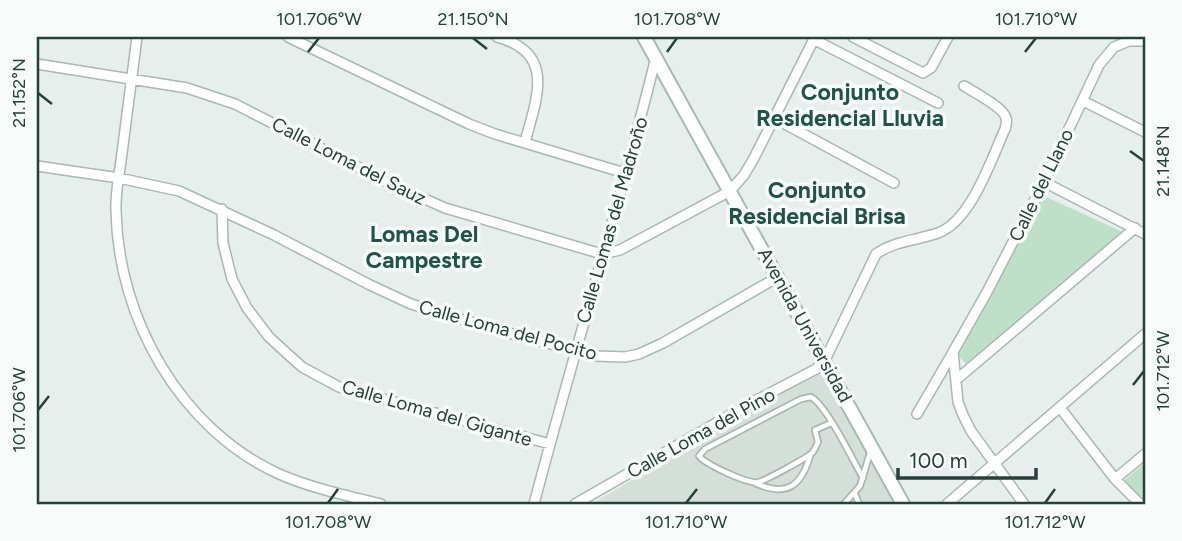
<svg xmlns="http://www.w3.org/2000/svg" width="1182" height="541" viewBox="0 0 1182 541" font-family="Figtree,sans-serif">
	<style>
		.built { fill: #d4dfda }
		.green { fill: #bfe0c8 }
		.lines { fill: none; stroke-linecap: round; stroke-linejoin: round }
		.lane-casing { stroke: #a8b8b2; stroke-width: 8 }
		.street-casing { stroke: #a8b8b2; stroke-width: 12 }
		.secondary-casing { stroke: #a4bbb3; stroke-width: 16 }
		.lane { stroke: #fff; stroke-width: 4.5 }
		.street { stroke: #fff; stroke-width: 9 }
		.secondary { stroke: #fff; stroke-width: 12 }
		.ticks { fill: none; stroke: #24423a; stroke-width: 2.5 }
		.labels { text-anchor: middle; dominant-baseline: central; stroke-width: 7; stroke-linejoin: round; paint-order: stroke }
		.street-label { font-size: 19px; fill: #24423a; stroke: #f7fbf9 }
		.quarter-label { font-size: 23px; font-weight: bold; fill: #1f5548; stroke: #f7fbf9 }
		.neatline { fill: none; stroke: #24423a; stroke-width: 2.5 }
		.ticks-label { font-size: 18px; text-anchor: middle; fill: #24423a }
	</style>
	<rect width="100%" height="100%" fill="#e6efeb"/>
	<path class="built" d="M825,364L899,504H592Z"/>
	<path class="green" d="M1042,195L1125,233L970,363L966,364L958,355Z
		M1145,462V503L1123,482Z"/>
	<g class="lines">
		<defs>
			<path id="lane" d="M831,423L815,430L818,442C816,446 815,449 813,452C809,457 766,480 759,482C749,485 705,464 699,456L705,449L801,399L811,397C827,406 852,459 863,478
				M755,483C786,497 801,487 810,456
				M855,494L859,504
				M844,504L860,486L870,453"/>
			<path id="street" d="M137,37C132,76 127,114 122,153C120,172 115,192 116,211C118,318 180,429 279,474C311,488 348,496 381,504
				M288,37L469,124L495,134L628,174
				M497,37C556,53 537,97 525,142
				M853,37L923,73L931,68L948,37
				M813,39L938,103
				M37,64L187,88L235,104L385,181L445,208L602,254L620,250L730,191L744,175L754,158L815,37
				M1083,101L1145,132
				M774,118L894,183
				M37,166L119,178L179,191L272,234L370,285L411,304L494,329L596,356L625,357L639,354L663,343L778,277
				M1044,182L1145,234
				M222,209L223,243L232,279L247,308L269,337L302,367L339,387L550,444
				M956,380L1135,228
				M1061,409L1115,479L1140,504
				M917,414L952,354
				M1115,479L1145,454
				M534,504C573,355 619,207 656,57
				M575,504L753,402L816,369L825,360L876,254C894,241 918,240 938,233C971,221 991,160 1005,129C1006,126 1007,121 1006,118C1004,108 974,92 964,86
				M947,504L1145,334
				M1024,504L971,431L963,415L958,402L953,352L987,292L1044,182L1099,65L1114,47L1129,41H1145"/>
			<path id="secondary" d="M644,37L903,504"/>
		</defs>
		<use href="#lane" class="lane-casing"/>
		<use href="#street" class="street-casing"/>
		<use href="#secondary" class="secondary-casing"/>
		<use href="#lane" class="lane"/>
		<use href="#street" class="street"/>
		<use href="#secondary" class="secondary"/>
	</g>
	<path class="ticks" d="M473,38L487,49M308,52L319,38M667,52L677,38M1025,52L1036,38M38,93L52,104M1130,151L1144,161M1133,385L1144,371M38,410L49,396M328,503L338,489M686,503L697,489M1045,503L1055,489"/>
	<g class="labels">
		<g class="street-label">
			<text transform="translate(349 161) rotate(27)">Calle Loma del Sauz</text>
			<text transform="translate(1041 185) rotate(-64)">Calle del Llano</text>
			<text transform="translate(612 220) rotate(-74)">Calle Lomas del Madroño</text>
			<text transform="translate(805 325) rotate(61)">Avenida Universidad</text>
			<text transform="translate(508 330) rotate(15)">Calle Loma del Pocito</text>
			<text transform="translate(437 413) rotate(16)">Calle Loma del Gigante</text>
			<text transform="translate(701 433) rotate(-29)">Calle Loma del Pino</text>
		</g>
		<g class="quarter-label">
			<text x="850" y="92">Conjunto<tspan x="850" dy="26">Residencial Lluvia</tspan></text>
			<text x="817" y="190">Conjunto<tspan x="817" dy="26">Residencial Brisa</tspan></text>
			<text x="424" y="234">Lomas Del<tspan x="424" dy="26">Campestre</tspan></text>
		</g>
	</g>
	<rect width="1182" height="541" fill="none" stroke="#f7fbf9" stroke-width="77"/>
	<path d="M898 468v10h138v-10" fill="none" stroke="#24423a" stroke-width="3.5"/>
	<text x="909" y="468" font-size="21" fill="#24423a" stroke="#f7fbf9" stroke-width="5" paint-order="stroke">100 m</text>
	<rect x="38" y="38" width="1106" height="465" class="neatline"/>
	<g class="ticks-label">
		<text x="319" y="25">101.706°W</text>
		<text x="473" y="25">21.150°N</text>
		<text x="677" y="25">101.708°W</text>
		<text x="1036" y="25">101.710°W</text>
		<text transform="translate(19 93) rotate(-90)" y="6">21.152°N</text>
		<text transform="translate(1163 161) rotate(-90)" y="6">21.148°N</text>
		<text transform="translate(1163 371) rotate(-90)" y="6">101.712°W</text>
		<text transform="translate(19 410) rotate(-90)" y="6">101.706°W</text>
		<text x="328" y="528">101.708°W</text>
		<text x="686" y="528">101.710°W</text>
		<text x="1045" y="528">101.712°W</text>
	</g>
</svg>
